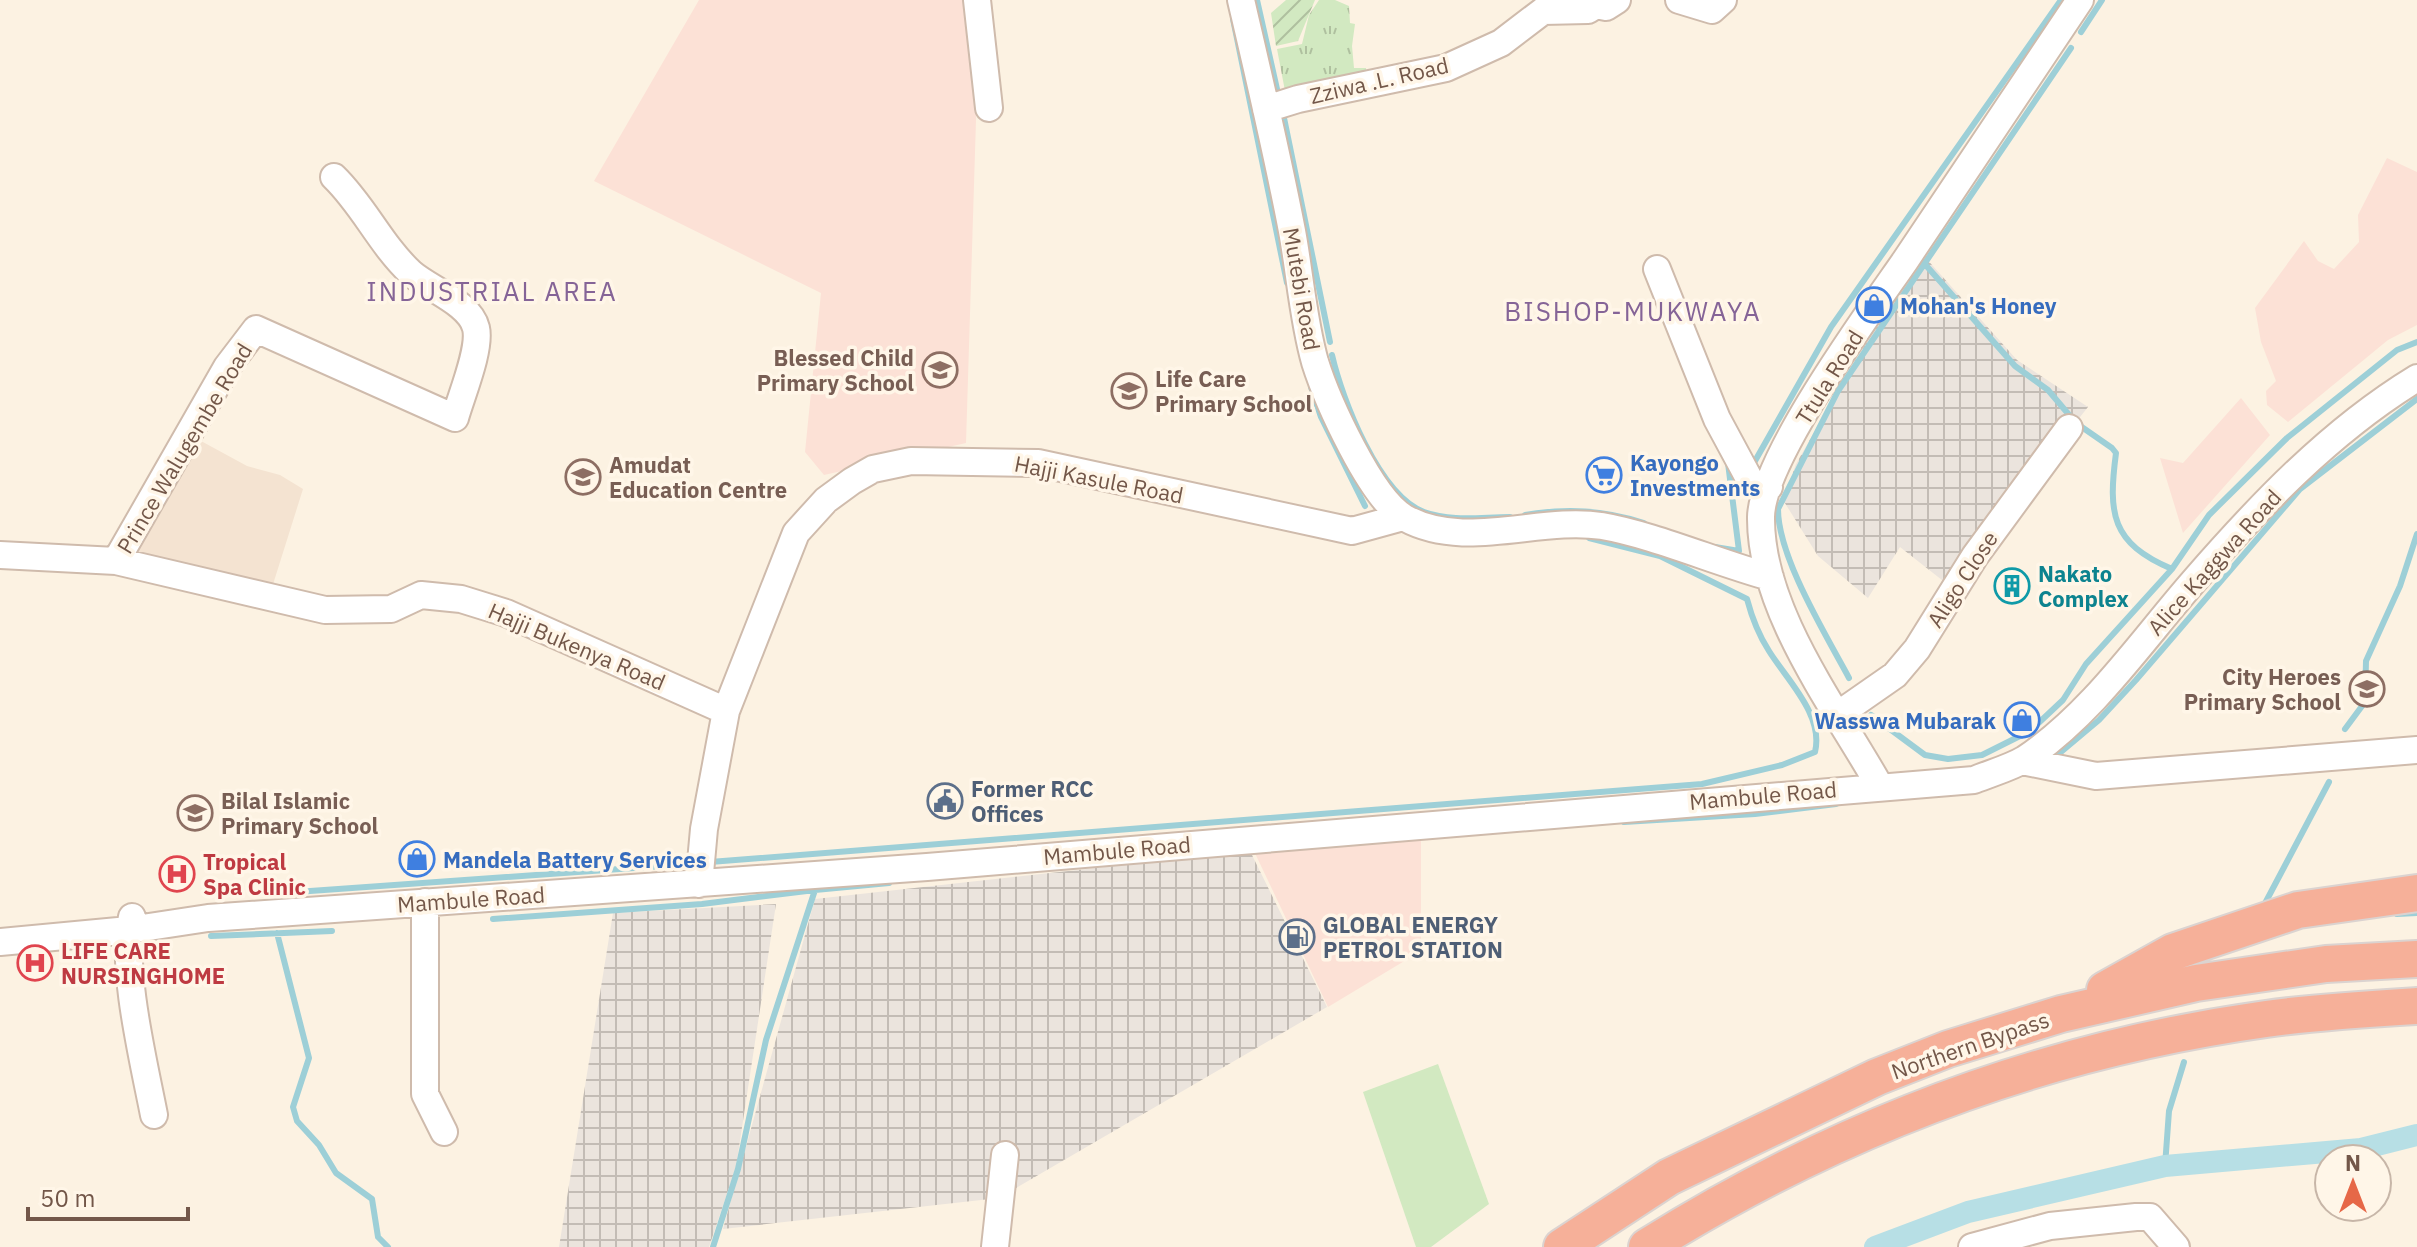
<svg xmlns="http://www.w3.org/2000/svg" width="2417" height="1247" viewBox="0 0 2417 1247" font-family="'IBM Plex Sans',sans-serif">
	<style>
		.residential { fill: #f4e3d1 }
		.commercial { fill: #fce1d6 }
		.industrial { fill: url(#industrial-grid) }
		.grass { fill: url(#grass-tufts) }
		.garden { fill: url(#garden-furrows) }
		.pitch { fill: #d2e9c1 }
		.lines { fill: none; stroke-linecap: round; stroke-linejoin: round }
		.stream { stroke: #9dcfd7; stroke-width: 6 }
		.canal { stroke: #b7dfe5; stroke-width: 22 }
		.minor-casing { stroke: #cfbbac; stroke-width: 30 }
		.highway-casing { stroke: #dbd3d0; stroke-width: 40 }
		.minor { stroke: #fff; stroke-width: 26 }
		.highway { stroke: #f6b099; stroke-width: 36 }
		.labels { text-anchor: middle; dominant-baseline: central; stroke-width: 7; stroke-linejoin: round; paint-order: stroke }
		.street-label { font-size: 22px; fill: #735749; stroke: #fff6e8 }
		.shop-label { font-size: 22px; font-weight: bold; fill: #366cbe; stroke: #fff6e8; text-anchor: start }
		.education-label { font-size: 22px; font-weight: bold; fill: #785e54; stroke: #fff6e8; text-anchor: start }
		.culture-label { font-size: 22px; font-weight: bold; fill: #0d838f; stroke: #fff6e8; text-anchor: start }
		.service-label { font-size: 22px; font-weight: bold; fill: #4e5e75; stroke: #fff6e8; text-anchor: start }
		.health-label { font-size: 22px; font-weight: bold; fill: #be3a42; stroke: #fff6e8; text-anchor: start }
		.quarter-label { font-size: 26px; letter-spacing: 2px; fill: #856497; stroke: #fff6e8 }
	</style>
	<defs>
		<pattern id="industrial-grid" width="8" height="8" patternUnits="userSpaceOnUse" patternTransform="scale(2)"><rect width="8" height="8" fill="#ebe4dd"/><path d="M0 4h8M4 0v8" fill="none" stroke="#c3bcb5"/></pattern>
		<pattern id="grass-tufts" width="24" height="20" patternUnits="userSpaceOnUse" patternTransform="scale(2)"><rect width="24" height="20" fill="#d2e9c1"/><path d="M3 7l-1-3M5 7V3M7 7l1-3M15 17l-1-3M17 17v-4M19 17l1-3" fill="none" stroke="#afc09f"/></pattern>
		<pattern id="garden-furrows" width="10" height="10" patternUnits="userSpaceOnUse" patternTransform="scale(2)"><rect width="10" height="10" fill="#d2e9c1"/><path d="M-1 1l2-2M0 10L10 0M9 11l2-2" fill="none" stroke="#afc09f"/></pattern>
	</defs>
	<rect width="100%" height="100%" fill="#fcf2e2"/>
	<path class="residential" d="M190,435L247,466L280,475L303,489L269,597L133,557Z"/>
	<path class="commercial" d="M699,0H966L977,88L966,443L824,475L805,452L821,293L594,181Z
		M2387,158L2417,172V325L2388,340L2288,422L2267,405L2266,391L2276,381L2261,342L2255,308L2304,241L2318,261L2334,269L2359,242L2358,215Z
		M2241,398L2270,435L2183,533L2160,458L2183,463Z
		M1421,840V951L1328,1007L1253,849Z"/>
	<path class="industrial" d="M1924,256L2017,360L2088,407L1947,584L1900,547L1868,598L1818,556L1783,500L1796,464L1857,357Z
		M1250,851L1327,1007L999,1198L723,1229L815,899Z
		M776,904L736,1167L709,1247H559L613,913Z"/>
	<path class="grass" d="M1319,0H1335L1349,6L1350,23L1355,24L1352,46L1354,68H1366V79L1285,91L1277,49L1302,44L1309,15Z"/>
	<path class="garden" d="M1286,0H1315L1298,41L1276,46L1271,13Z"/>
	<path class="pitch" d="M1438,1064L1489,1204L1431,1247H1416L1363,1092Z"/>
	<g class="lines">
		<path class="stream" d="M1257,0L1279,98
			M1233,19L1287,283
			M2081,32L2102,0
			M1283,113L1330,342
			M1923,262L2015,366L2048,390L2076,423L2112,448L2116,453C2108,514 2111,543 2172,569
			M1332,355C1342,399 1379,495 1424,512C1452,522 1481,517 1510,517
			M1311,387L1321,417L1365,506
			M1755,461L1831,327L2061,0
			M1525,515C1567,508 1603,510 1644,523
			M1715,547L1739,551L1728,463
			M1849,678C1826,635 1778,557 1778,509L1838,391L2071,48
			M1871,715L1925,755L1948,759L1982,755L2030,731L2063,700L2086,664L2172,569L2209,515L2287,438L2397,350L2417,342
			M2345,729L2365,702L2366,661L2400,586L2417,534
			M2055,757L2099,720L2136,680L2300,489L2417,399
			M1624,822L1755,814L1836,804
			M710,862L1702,784L1782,765L1815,752C1824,715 1787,680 1769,651C1758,634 1752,618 1747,599L1660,556L1589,538
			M268,894L690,864
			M2262,909L2329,782
			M2397,914L2417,913
			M493,919L702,904L815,890
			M277,933L309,1058L293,1107L297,1121L319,1145L336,1173L372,1199L378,1237L388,1247
			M211,936L332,931
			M2165,1166L2169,1111L2184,1062
			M713,1247L738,1169L766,1040L815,890L889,883"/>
		<path class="canal" d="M1875,1247L1968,1212L2165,1166L2361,1149L2417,1135"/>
		<defs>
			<path id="minor" d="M977,0L989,108
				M1241,0C1259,77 1277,153 1292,231C1300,274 1303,320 1315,362C1327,400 1371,499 1405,518C1465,551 1539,516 1602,526C1654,535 1718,563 1770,577
				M1679,0L1712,10L1723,0
				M1266,109L1298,99L1446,68L1501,43L1543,11L1588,10L1596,5L1606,7L1617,0
				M1657,269L1717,419L1752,484L1769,487
				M0,555L116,561L325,610L391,609L421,595L461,599L506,613L726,711
				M116,561L227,367L256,329L455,418C461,396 481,349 476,328C470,303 429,289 411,273C380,244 364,206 334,177
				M1839,714L1895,675L1917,649L1975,556L2069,428
				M2022,761L2096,776L2417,750
				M1879,785C1835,707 1760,610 1761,517C1762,459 1869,313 1905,261C1963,174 2022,87 2080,0
				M699,884L704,829L726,711L796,533L826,500L852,481L873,469L911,461L1038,463L1352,531L1403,517
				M425,902V1094L444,1132
				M132,917C120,966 144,1063 154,1115
				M0,942L129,930L208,918L927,867L1974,780C1991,773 2010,768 2025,759C2092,714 2140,643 2193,582C2259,506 2330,431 2417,378
				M995,1247L1005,1155
				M1972,1247L2050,1226L2136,1217H2150L2176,1247"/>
			<path id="highway" d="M2105,990L2173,952L2298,910L2417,893
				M1562,1247L1669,1177L1877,1077L1948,1049L2061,1014L2196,983L2326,964L2417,959
				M1647,1247C1837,1128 2044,1050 2266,1019C2316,1012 2367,1009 2417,1006"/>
		</defs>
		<use href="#minor" class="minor-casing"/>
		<use href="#highway" class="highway-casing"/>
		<use href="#minor" class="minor"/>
		<use href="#highway" class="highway"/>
	</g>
	<defs>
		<symbol id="shop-ring" viewBox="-11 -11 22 22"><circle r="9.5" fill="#fff6e8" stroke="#3f7fe0" stroke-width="1.5"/><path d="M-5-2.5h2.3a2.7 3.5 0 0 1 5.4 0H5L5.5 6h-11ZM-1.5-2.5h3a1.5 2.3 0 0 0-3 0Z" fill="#3f7fe0"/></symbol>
		<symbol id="school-ring" viewBox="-11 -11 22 22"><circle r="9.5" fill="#fff6e8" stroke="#8d6e63" stroke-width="1.5"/><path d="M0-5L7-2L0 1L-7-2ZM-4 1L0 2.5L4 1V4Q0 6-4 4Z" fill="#8d6e63"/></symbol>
		<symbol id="supermarket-ring" viewBox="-11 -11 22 22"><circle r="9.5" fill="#fff6e8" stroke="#3f7fe0" stroke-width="1.5"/><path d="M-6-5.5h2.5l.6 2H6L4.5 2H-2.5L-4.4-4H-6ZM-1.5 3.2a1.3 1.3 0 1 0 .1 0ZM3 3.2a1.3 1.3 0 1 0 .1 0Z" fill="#3f7fe0"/></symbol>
		<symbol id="building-ring" viewBox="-11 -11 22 22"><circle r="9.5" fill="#fff6e8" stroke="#0f9aa8" stroke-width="1.5"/><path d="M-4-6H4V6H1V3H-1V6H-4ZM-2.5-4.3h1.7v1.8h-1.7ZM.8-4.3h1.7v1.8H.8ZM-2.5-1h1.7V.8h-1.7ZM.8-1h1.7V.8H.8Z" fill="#0f9aa8"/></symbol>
		<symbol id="civic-ring" viewBox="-11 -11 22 22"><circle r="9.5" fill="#fff6e8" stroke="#5c6f8a" stroke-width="1.5"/><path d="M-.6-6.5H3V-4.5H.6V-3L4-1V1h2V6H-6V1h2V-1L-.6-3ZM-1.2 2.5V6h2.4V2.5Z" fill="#5c6f8a"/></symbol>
		<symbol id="hospital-ring" viewBox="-11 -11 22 22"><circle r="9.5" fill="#fff6e8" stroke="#e0444e" stroke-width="1.5"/><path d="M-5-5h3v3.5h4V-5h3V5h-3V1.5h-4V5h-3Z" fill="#e0444e"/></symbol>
		<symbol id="fuel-ring" viewBox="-11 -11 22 22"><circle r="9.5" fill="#fff6e8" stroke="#5c6f8a" stroke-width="1.5"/><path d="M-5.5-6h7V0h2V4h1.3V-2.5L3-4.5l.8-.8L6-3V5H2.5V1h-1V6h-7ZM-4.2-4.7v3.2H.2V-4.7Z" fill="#5c6f8a"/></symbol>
	</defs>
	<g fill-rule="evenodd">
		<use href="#shop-ring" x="1854" y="285" width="40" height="40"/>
		<use href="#school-ring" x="920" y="350" width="40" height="40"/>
		<use href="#school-ring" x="1109" y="371" width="40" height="40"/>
		<use href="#supermarket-ring" x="1584" y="455" width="40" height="40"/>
		<use href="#school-ring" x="563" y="457" width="40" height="40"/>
		<use href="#building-ring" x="1992" y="566" width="40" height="40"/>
		<use href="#school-ring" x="2347" y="669" width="40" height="40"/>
		<use href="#shop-ring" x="2002" y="700" width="40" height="40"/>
		<use href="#civic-ring" x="925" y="781" width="40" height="40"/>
		<use href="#school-ring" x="175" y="793" width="40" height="40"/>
		<use href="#shop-ring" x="397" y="839" width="40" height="40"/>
		<use href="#hospital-ring" x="157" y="854" width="40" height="40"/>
		<use href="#fuel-ring" x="1277" y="917" width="40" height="40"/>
		<use href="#hospital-ring" x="15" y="943" width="40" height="40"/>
	</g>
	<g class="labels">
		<g class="street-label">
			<text transform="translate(1379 80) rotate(-13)">Zziwa .L. Road</text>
			<text transform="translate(1302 289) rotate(80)">Mutebi Road</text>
			<text transform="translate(1829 377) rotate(-58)">Ttula Road</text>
			<text transform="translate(184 448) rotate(-59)">Prince Walugembe Road</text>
			<text transform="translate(1099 479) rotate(11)">Hajji Kasule Road</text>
			<text transform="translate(2214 562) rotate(-48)">Alice Kaggwa Road</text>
			<text transform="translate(1962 579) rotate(-57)">Aligo Close</text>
			<text transform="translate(577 646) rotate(23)">Hajji Bukenya Road</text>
			<text transform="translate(1763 795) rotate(-5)">Mambule Road</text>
			<text transform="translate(1117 850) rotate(-5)">Mambule Road</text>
			<text transform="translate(471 899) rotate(-4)">Mambule Road</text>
			<text transform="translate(1970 1045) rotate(-19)">Northern Bypass</text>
		</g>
		<g class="shop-label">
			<text x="1900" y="305">Mohan's Honey</text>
			<text x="1630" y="462">Kayongo<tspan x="1630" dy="25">Investments</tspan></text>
			<text x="1996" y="720" text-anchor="end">Wasswa Mubarak</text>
			<text x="443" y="859">Mandela Battery Services</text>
		</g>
		<g class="education-label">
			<text x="914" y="357" text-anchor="end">Blessed Child<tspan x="914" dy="25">Primary School</tspan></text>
			<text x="1155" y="378">Life Care<tspan x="1155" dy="25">Primary School</tspan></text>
			<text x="609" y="464">Amudat<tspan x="609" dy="25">Education Centre</tspan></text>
			<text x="2341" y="676" text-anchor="end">City Heroes<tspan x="2341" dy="25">Primary School</tspan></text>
			<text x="221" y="800">Bilal Islamic<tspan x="221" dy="25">Primary School</tspan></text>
		</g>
		<g class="culture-label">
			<text x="2038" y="573">Nakato<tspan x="2038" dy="25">Complex</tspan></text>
		</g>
		<g class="service-label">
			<text x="971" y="788">Former RCC<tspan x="971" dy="25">Offices</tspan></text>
			<text x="1323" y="924">GLOBAL ENERGY<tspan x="1323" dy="25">PETROL STATION</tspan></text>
		</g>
		<g class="health-label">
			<text x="203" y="861">Tropical<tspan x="203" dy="25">Spa Clinic</tspan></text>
			<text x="61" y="950">LIFE CARE<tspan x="61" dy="25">NURSINGHOME</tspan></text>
		</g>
		<g class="quarter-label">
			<text x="492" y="291">INDUSTRIAL AREA</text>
			<text x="1633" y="311">BISHOP-MUKWAYA</text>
		</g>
	</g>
	<g transform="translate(2353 1183)"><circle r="38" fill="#fff6e8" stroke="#c7b6a8" stroke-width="2"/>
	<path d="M0-6L14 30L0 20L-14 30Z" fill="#e66848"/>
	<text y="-12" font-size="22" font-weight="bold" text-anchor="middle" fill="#735749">N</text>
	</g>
	<path d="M28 1207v12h160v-12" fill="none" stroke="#735749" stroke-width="4"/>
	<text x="40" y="1207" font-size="24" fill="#735749" stroke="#fff6e8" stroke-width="6" paint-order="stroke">50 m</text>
</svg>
